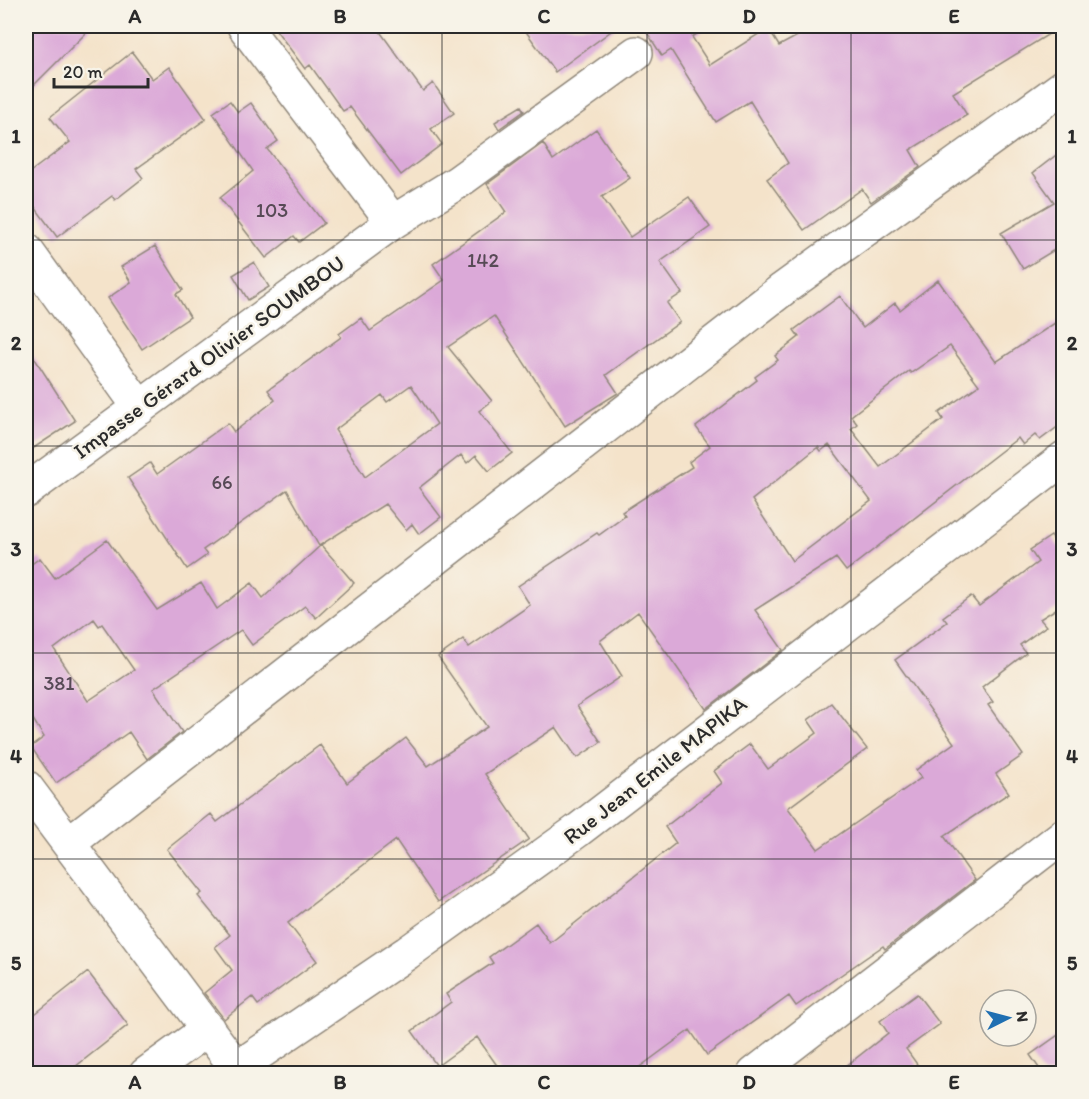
<svg xmlns="http://www.w3.org/2000/svg" width="1089" height="1099" viewBox="0 0 1089 1099" font-family="Itim,sans-serif">
	<style>
		.building { fill: #dba9d8; fill-rule: evenodd }
		.lines { fill: none; stroke-linecap: round; stroke-linejoin: round }
		.minor-casing { stroke: #90877a; stroke-width: 36 }
		.minor { stroke: #fff; stroke-width: 33 }
		.grid { fill: none; stroke: #2b2b2b; stroke-width: 1.5; stroke-opacity: 0.55 }
		.labels { text-anchor: middle; dominant-baseline: central; stroke-width: 5; stroke-linejoin: round; paint-order: stroke }
		.number-label { font-size: 20px; fill: #574a56 }
		.street-label { font-size: 22px; fill: #2b2b2b; stroke: #f7f3e8 }
		.neatline { fill: none; stroke: #2b2b2b; stroke-width: 2 }
		.grid-label { font-size: 20px; text-anchor: middle; font-weight: bold; fill: #2b2b2b }
	</style>
	<rect width="100%" height="100%" fill="#f7f3e8"/>
	<filter id="ink" filterUnits="userSpaceOnUse"><feTurbulence type="fractalNoise" baseFrequency=".0167" numOctaves="2"/><feDisplacementMap in="SourceGraphic" scale="12" xChannelSelector="R" yChannelSelector="G"/><feConvolveMatrix kernelMatrix="1 2 1 2 8 2 1 2 1" color-interpolation-filters="sRGB"/></filter>
	<filter id="wash" filterUnits="userSpaceOnUse"><feTurbulence type="fractalNoise" baseFrequency=".008" numOctaves="4" result="noise"/><feDisplacementMap in="SourceGraphic" scale="24" xChannelSelector="R" yChannelSelector="G"/><feGaussianBlur stdDeviation="1.35" result="paint"/><feColorMatrix in="noise" values="0 0 0 0 0 0 0 0 0 0 0 0 0 0 0 0 0 1.4 0 .05"/><feComposite in="paint" operator="in"/></filter>
	<g filter="url(#wash)">
		<rect width="100%" height="100%" fill="#f4e3ca"/>
		<g id="blocks">
			<path class="building" d="M26,26H93L26,93Z
				M273,26H376L423,91L433,83L454,113L431,129L442,144L401,175L350,107L343,111L310,65L305,69Z
				M522,26H618L555,72Z
				M643,26H710L692,37L710,65L768,28L779,46L816,26H1062L953,93L967,115L910,150L920,167L871,202L862,189L804,230L767,179L788,163L750,101L716,122L671,50L662,56Z
				M132,52L152,79L169,67L206,119L136,169L143,178L115,200L112,196L57,237L26,195V175L70,142L50,117Z
				M230,101L238,112L251,103L278,141L267,149L324,223L299,242L294,236L266,258L220,198L253,171L213,113Z
				M521,106L524,111L499,129L495,122Z
				M596,129L630,178L602,197L630,237L689,197L710,227L660,262L682,293L667,303L680,322L606,375L618,393L565,426L494,316L448,347L492,401L479,411L512,453L489,471L476,455L467,463L461,455L419,488L441,517L419,534L412,524L406,530L385,504L319,546L287,490L203,550L207,555L187,569L128,478L150,463L157,474L228,423L234,432L275,400L268,390L341,337L339,334L361,318L370,331L444,280L433,264L506,212L487,184L543,143L553,160ZM411,385L437,424L365,477L335,430L382,395L387,402Z
				M1064,149V244L1023,269L1001,233L1054,202L1033,173Z
				M155,246L183,290L176,294L190,317L142,349L108,298L131,282L121,267Z
				M254,262L269,287L248,300L233,275Z
				M938,280L996,362L1064,317V422L1040,440L1035,435L1023,445L1018,438L846,571L836,558L755,610L783,650L706,709L638,612L600,641L622,676L577,706L601,742L577,758L556,727L485,774L529,839L438,902L396,840L288,923L317,961L258,1005L252,997L224,1019L204,993L232,970L215,947L230,935L198,896L202,893L167,849L211,814L217,822L320,745L347,783L406,738L428,766L487,727L438,657L463,639L469,647L530,605L518,586L597,533L599,535L625,516L622,512L692,467L689,462L710,446L696,427L757,380L755,377L778,360L775,356L799,337L794,330L840,296L863,328L895,303L900,310ZM950,346L979,385L939,413L943,419L880,467L851,429L857,424L851,416L909,371L911,373ZM829,445L871,501L792,561L752,500L818,447L821,451Z
				M26,345L75,421L26,453Z
				M1051,536L1059,547L1064,543V604L1040,619L1046,626L1020,645L1026,653L982,687L993,702L988,705L1023,755L996,774L1009,793L944,836L975,880L885,949L883,946L796,1006L789,996L707,1055L690,1030L630,1074H503L477,1037L437,1066L412,1031L451,1002L446,994L493,963L489,957L536,923L550,943L676,843L665,827L722,783L714,771L750,744L768,769L817,733L808,720L831,703L867,749L788,808L818,849L921,778L916,770L954,743L895,660L947,622L943,617L971,596L979,606L1038,562L1030,550Z
				M107,540L157,610L201,583L217,609L252,583L263,598L321,545L354,583L316,618L305,606L252,645L241,630L153,689L182,732L147,759L129,732L56,783L31,747L44,737L26,708V568L40,558L55,578ZM94,619L99,626L102,624L134,670L88,701L54,649Z
				M88,972L128,1025L66,1074H26V1021Z
				M917,994L940,1024L906,1049L924,1074H836L888,1033L880,1021Z
				M1064,1031V1074H1043L1030,1055Z"/>
		</g>
	</g>
	<g filter="url(#ink)">
		<use href="#blocks" fill-opacity="0" stroke="#90877a" stroke-width="1.5"/>
		<g class="lines">
			<defs>
				<path id="minor" d="M244,26L393,222
					M26,250L140,408
					M26,491L393,222L458,182L636,53
					M26,787L241,1074
					M69,843L783,289L1064,86
					M237,1068L407,953L577,831L1064,458
					M146,1074L208,1029
					M754,1074L1064,835"/>
			</defs>
			<use href="#minor" class="minor-casing"/>
			<use href="#minor" class="minor"/>
		</g>
	</g>
	<path class="grid" d="M238,26V1074M442,26V1074M647,26V1074M851,26V1074M26,240H1064M26,446H1064M26,653H1064M26,859H1064"/>
	<g class="labels">
		<g class="number-label">
			<text x="272" y="210">103</text>
			<text x="483" y="260">142</text>
			<text x="222" y="482">66</text>
			<text x="59" y="683">381</text>
		</g>
		<g class="street-label">
			<text transform="translate(209 357) rotate(-36)">Impasse Gérard Olivier SOUMBOU</text>
			<text transform="translate(655 770) rotate(-38)">Rue Jean Emile MAPIKA</text>
		</g>
	</g>
	<rect width="1089" height="1099" fill="none" stroke="#f7f3e8" stroke-width="66"/>
	<g transform="translate(1008 1018) rotate(84)"><circle r="28" fill="#f7f3e8" stroke="#a5a39c" stroke-width="1.5"/>
	<path d="M0-4.5L10 22L0 15L-10 22Z" fill="#1f6fb2"/>
	<text y="-9" font-size="16" font-weight="bold" text-anchor="middle" fill="#2b2b2b">N</text>
	</g>
	<path d="M54 78v9h94v-9" fill="none" stroke="#2b2b2b" stroke-width="3"/>
	<text x="63" y="78" font-size="18" fill="#2b2b2b" stroke="#f7f3e8" stroke-width="4.5" paint-order="stroke">20 m</text>
	<rect x="33" y="33" width="1023" height="1033" class="neatline"/>
	<g class="grid-label">
		<text x="135" y="23">A</text>
		<text x="340" y="23">B</text>
		<text x="544" y="23">C</text>
		<text x="749" y="23">D</text>
		<text x="954" y="23">E</text>
		<text x="16" y="143">1</text>
		<text x="1072" y="143">1</text>
		<text x="16" y="350">2</text>
		<text x="1072" y="350">2</text>
		<text x="16" y="556">3</text>
		<text x="1072" y="556">3</text>
		<text x="16" y="763">4</text>
		<text x="1072" y="763">4</text>
		<text x="16" y="970">5</text>
		<text x="1072" y="970">5</text>
		<text x="135" y="1089">A</text>
		<text x="340" y="1089">B</text>
		<text x="544" y="1089">C</text>
		<text x="749" y="1089">D</text>
		<text x="954" y="1089">E</text>
	</g>
</svg>
